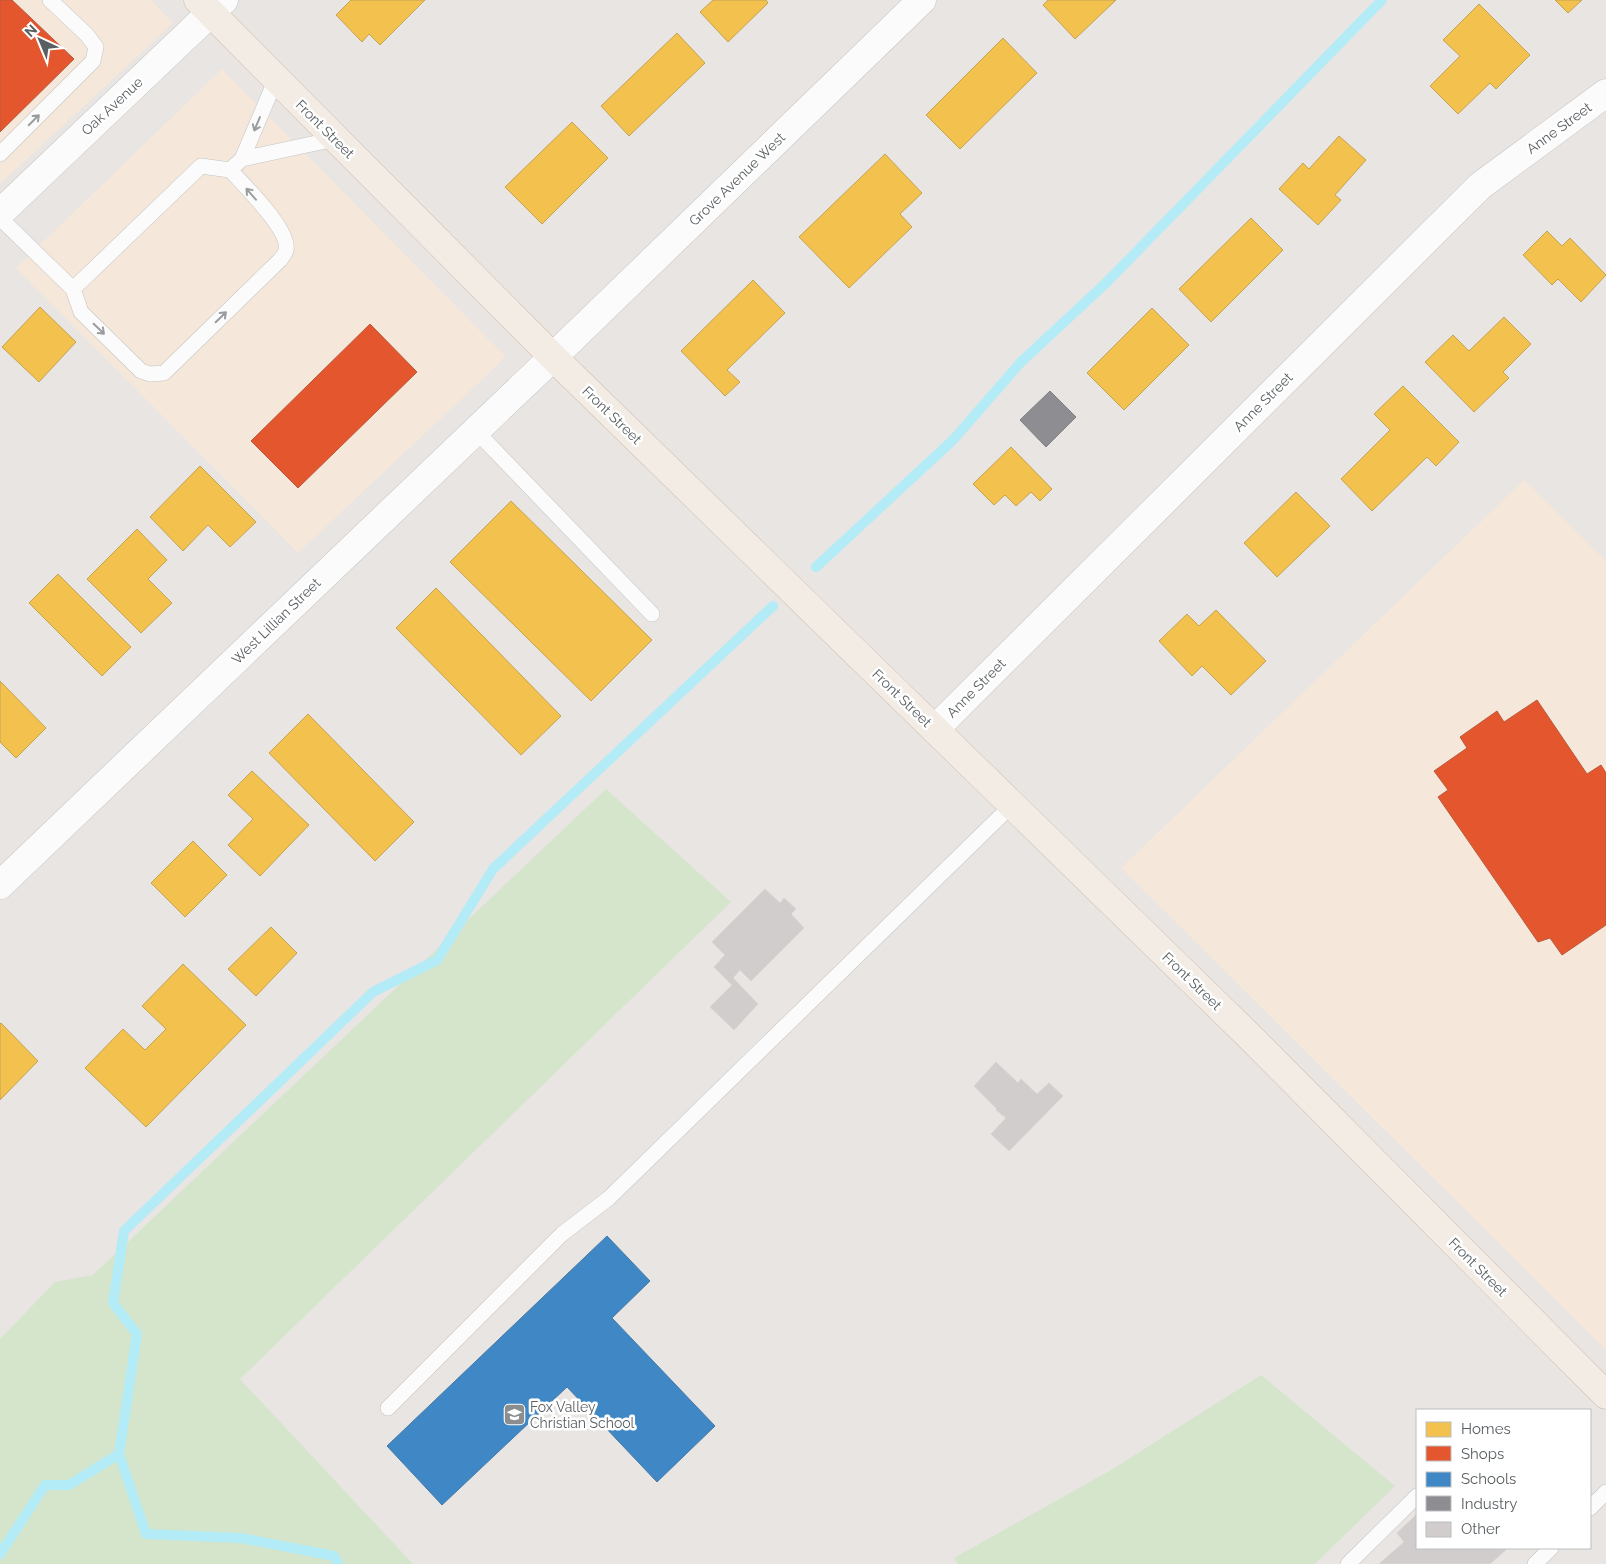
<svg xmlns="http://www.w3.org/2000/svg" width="1606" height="1564" viewBox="0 0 1606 1564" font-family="Raleway,sans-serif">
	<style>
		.commercial { fill: #f5e7d9 }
		.green { fill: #d5e5cc }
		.homes { fill: #f2c14e; stroke: #c4a354 }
		.shops { fill: #e4572e; stroke: #ba593d }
		.schools { fill: #3f88c5; stroke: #467ba7 }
		.industry { fill: #8d8d92; stroke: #7d7f83 }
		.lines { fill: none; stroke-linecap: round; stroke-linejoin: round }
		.stream { stroke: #b3ebf6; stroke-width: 10 }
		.building { fill: #d0cdcc; stroke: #d8d4d1 }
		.lane-casing { stroke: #c4c4c3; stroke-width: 16 }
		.street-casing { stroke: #c4c4c3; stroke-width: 29 }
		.primary-casing { stroke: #d2beaf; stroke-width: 29 }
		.lane { stroke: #fcfbfb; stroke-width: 15 }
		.street { stroke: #fcfbfb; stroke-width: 28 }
		.primary { stroke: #f2ece5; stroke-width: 28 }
		.oneway { stroke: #9a9d9f }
		.labels { text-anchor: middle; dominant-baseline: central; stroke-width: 5; stroke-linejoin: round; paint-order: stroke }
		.street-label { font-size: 14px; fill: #585e61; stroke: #fff }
		.poi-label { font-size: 14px; fill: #585e61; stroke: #fff; text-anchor: start }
	</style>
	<rect width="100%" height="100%" fill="#e9e5e2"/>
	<path class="commercial" d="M0,0H151L173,23L0,184Z
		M222,69L506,357L298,553L16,268Z
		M1524,480L1606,561V1350L1121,868Z"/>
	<path class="green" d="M606,789L731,902L240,1379L413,1564H0V1339L55,1282L93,1275Z
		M1261,1375L1395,1486L1315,1564H958L954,1558L1111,1470Z"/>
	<path class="homes" d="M351,0H425L380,45L369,34L362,42L336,15Z
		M713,0H766L768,3L728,42L700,12Z
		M1048,0H1116L1075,39L1043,5Z
		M1555,0H1582L1568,13Z
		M1479,4L1530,55L1496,89L1490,83L1458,114L1430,86L1460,56L1443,40Z
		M677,33L705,63L629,136L601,106Z
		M1003,38L1037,73L960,149L926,115Z
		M572,122L608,158L542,224L505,187Z
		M1339,136L1366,160L1335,195L1341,200L1318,225L1279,189L1303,163L1309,169Z
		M885,154L922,193L900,214L912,227L849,288L799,237Z
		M1251,218L1283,250L1211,322L1179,289Z
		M1547,231L1562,246L1570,238L1606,275L1581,302L1558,279L1552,285L1523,255Z
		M753,280L785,313L727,370L740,382L725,396L681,351Z
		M40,307L76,342L39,382L2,347Z
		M1152,308L1189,345L1124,410L1087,373Z
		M1504,317L1531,344L1503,372L1509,378L1474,412L1425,362L1453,335L1469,351Z
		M1403,386L1459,442L1436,466L1427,457L1372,511L1341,479L1390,430L1374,414Z
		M1011,447L1052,489L1040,501L1031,492L1016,506L1005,495L994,505L973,484Z
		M200,466L256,522L230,547L208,525L183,551L150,517Z
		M1296,492L1330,526L1277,577L1244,543Z
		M511,501L652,640L591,701L450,562Z
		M137,529L167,560L148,579L172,603L141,633L87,579Z
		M58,574L131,647L102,676L29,603Z
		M436,588L561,716L521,755L396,628Z
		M1216,610L1266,661L1231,695L1202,666L1192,676L1159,641L1187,614L1199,626Z
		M0,681L46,728L16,758L0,742Z
		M308,714L414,822L375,861L269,753Z
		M252,771L309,825L260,876L228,845L253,819L228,795Z
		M193,841L227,875L185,917L151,883Z
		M271,927L297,953L256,996L228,969Z
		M183,964L246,1025L146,1127L85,1068L123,1029L145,1050L166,1029L142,1006Z
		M1,1023L38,1061L0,1100V1024Z"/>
	<path class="shops" d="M0,0H12L74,59L0,132Z
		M370,324L417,372L298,488L251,441Z
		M1537,700L1587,774L1601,765L1606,773V925L1562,955L1550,938L1538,942L1438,797L1448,790L1434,771L1467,748L1460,737L1497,711L1504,722Z"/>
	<path class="schools" d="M607,1236L650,1281L612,1318L715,1426L657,1482L567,1387L442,1505L387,1446Z"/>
	<path class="industry" d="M1050,391L1076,417L1046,447L1020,420Z"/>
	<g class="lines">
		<path class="stream" d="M816,567L953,440L1021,362L1106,283L1382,0
			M119,1454L146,1534L241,1538L334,1556L338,1564
			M0,1554L45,1485H69L119,1454L137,1334L113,1303L124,1231L373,992L437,960L493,869L773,606"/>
	</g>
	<path class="building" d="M765,889L780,903L784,898L796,909L791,914L804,928L751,981L740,970L733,978L758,1004L734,1030L710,1007L732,985L714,967L725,955L712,942Z
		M996,1062L1018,1083L1021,1079L1037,1094L1049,1083L1063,1096L1009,1151L991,1134L1006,1118L996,1110L997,1109L974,1086Z
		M1417,1514V1548H1508L1490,1564H1379L1404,1542L1397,1533Z"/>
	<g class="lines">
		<defs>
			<path id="lane" d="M276,79L242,159L335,139
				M0,154L93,61L96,47L87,35L50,0
				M0,218L73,289L201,166L230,170L242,159
				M73,289L81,312L141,371L150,374L164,373L280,260C282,257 286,253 286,250C291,231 243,184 230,170
				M476,431L652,614
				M388,1408L562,1234L609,1198L1012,805
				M1590,1508L1606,1492
				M1348,1564L1417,1496
				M1535,1564L1551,1548"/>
			<path id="street" d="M0,213L224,0
				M935,729L1480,186L1606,93
				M0,885L553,357L922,0"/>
			<path id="primary" d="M198,0L553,357L1247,1034L1606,1395"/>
		</defs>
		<use href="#lane" class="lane-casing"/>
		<use href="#street" class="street-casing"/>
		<use href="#primary" class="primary-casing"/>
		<use href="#lane" class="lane"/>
		<use href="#street" class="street"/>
		<use href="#primary" class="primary"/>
	</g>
	<defs><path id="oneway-shaft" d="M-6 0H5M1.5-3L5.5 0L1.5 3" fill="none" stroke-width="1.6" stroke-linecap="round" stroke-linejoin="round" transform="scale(1.25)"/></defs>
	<g class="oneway">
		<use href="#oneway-shaft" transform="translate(34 120) rotate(-45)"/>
		<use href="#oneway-shaft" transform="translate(257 124) rotate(113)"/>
		<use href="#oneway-shaft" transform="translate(251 194) rotate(-131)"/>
		<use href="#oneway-shaft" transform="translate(221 317) rotate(-44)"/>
		<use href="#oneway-shaft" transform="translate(99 329) rotate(44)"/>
	</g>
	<defs>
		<symbol id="school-square" viewBox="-11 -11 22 22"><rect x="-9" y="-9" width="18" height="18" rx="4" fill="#8b8d8e" stroke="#fff"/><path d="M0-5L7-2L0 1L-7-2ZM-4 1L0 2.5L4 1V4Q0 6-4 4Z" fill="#fff"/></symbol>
	</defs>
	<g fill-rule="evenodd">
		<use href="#school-square" x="502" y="1402" width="25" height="25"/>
	</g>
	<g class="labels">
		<g class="street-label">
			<text transform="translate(112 106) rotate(-43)">Oak Avenue</text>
			<text transform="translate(1559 128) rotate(-36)">Anne Street</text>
			<text transform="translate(325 129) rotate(45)">Front Street</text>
			<text transform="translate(737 179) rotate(-44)">Grove Avenue West</text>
			<text transform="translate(1263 402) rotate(-45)">Anne Street</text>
			<text transform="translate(612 415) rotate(44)">Front Street</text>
			<text transform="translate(276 621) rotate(-44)">West Lillian Street</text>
			<text transform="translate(976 688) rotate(-45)">Anne Street</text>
			<text transform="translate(902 698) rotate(44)">Front Street</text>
			<text transform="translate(1192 981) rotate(44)">Front Street</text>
			<text transform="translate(1478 1267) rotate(45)">Front Street</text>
		</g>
		<g class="poi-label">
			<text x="530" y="1407">Fox Valley<tspan x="530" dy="16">Christian School</tspan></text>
		</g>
	</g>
	<rect x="1416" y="1409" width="175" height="140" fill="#ffffff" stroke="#bcbfc0"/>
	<rect x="1426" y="1422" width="25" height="15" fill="#f2c14e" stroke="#bcbfc0"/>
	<text x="1461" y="1434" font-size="15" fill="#585e61">Homes</text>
	<rect x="1426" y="1446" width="25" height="15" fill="#e4572e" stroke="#bcbfc0"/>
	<text x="1461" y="1459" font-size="15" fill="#585e61">Shops</text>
	<rect x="1426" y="1472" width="25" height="15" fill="#3f88c5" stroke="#bcbfc0"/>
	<text x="1461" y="1484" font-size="15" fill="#585e61">Schools</text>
	<rect x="1426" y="1496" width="25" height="15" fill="#8d8d92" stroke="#bcbfc0"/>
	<text x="1461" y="1509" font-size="15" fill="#585e61">Industry</text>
	<rect x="1426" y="1522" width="25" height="15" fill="#d0cdcc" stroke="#bcbfc0"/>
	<text x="1461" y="1534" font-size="15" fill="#585e61">Other</text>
	<g transform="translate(40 40) rotate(316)" stroke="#ffffff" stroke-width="4" paint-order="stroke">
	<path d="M0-4L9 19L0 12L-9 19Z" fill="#585e61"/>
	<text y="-8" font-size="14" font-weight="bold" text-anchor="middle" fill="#585e61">N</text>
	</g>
</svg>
